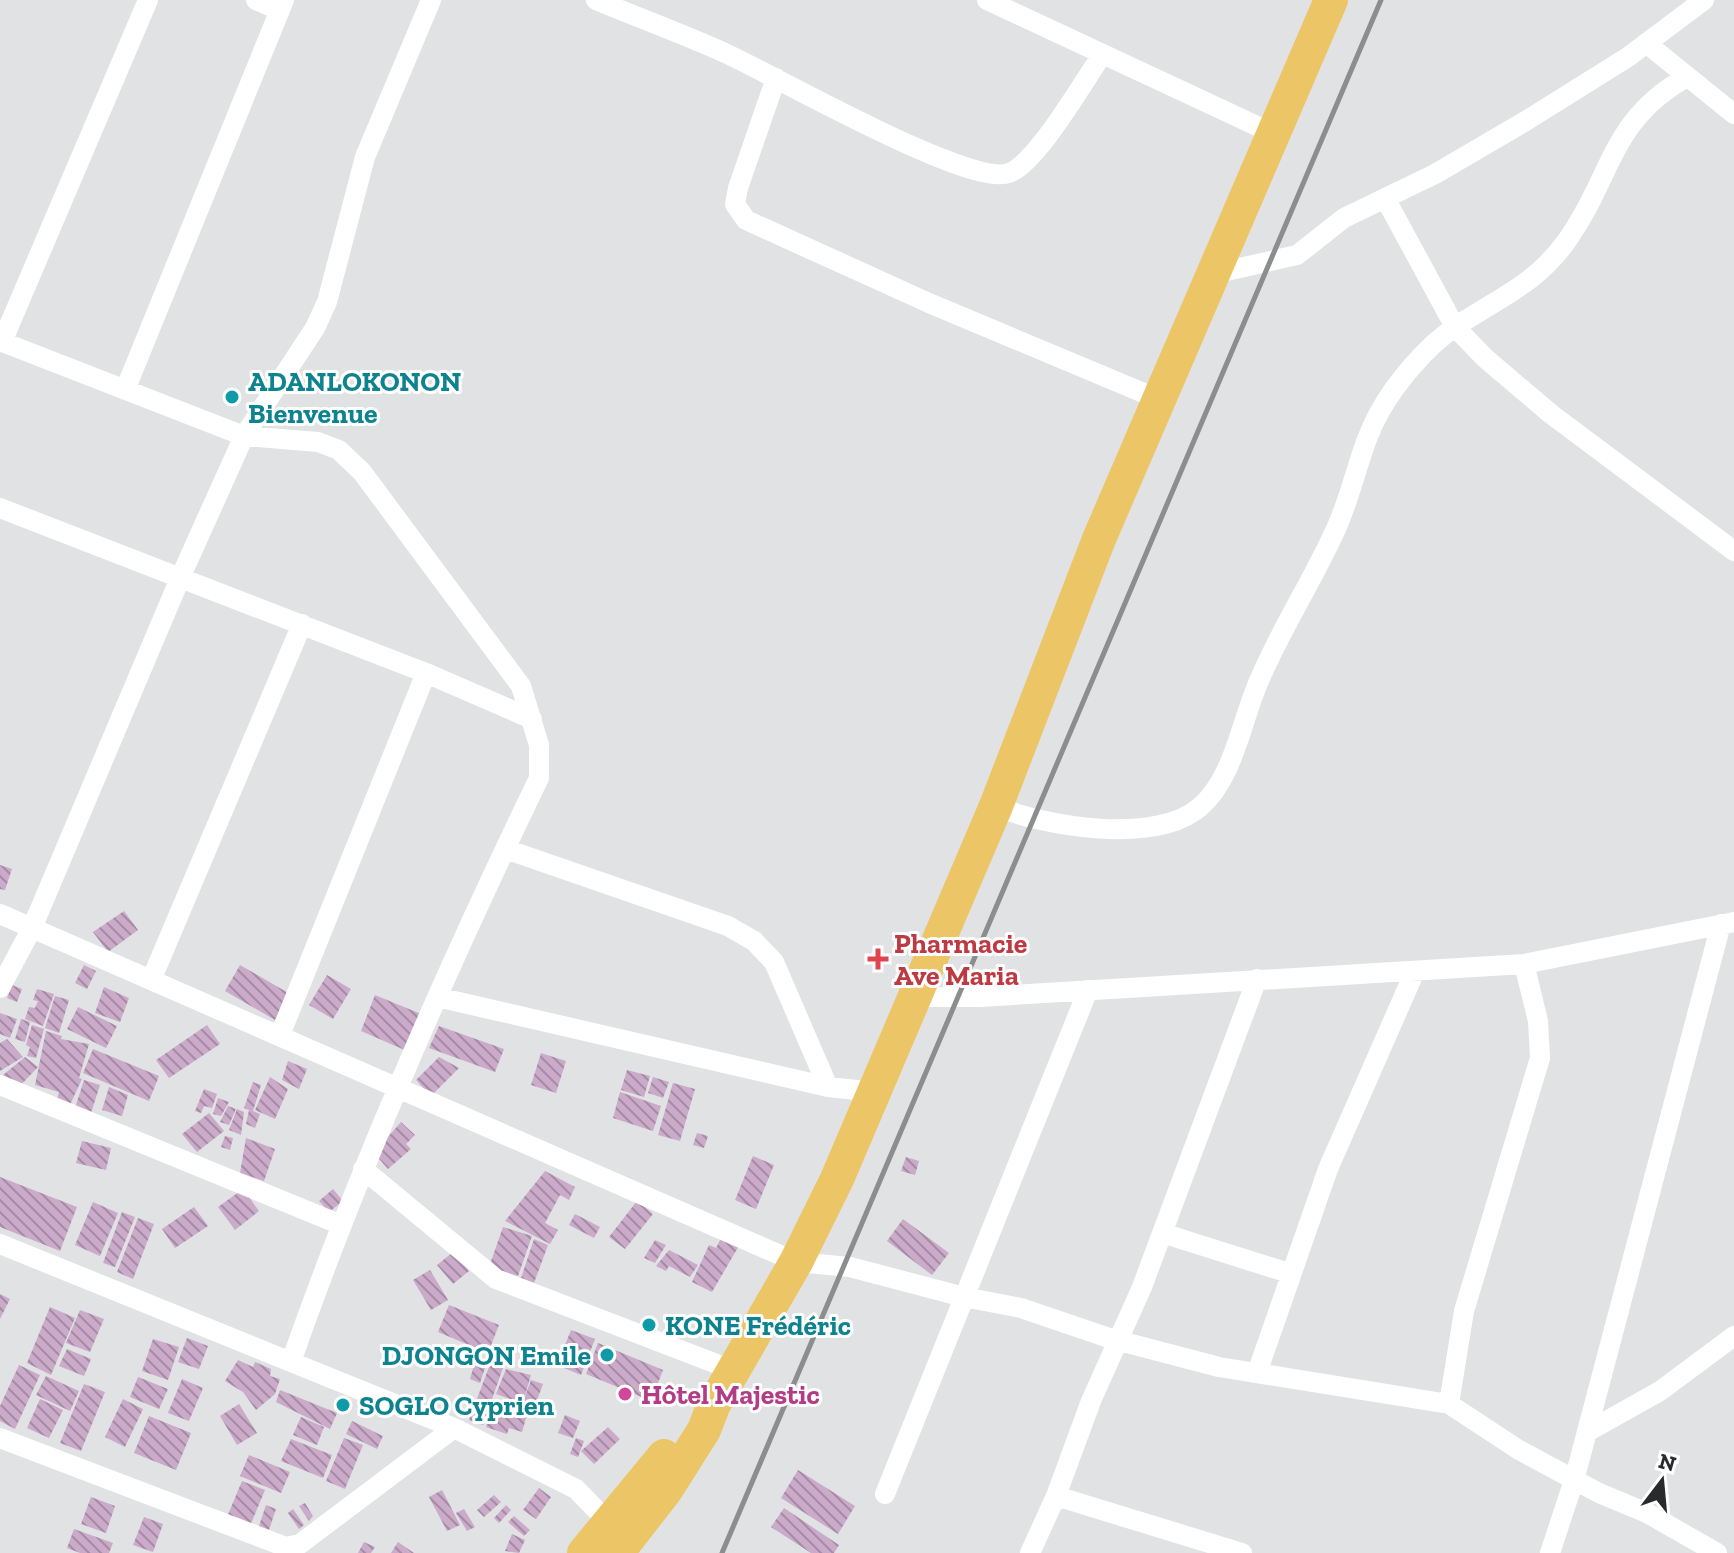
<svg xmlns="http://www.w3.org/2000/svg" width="1734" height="1553" viewBox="0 0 1734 1553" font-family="'Zilla Slab',serif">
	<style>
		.building { fill: url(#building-back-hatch) }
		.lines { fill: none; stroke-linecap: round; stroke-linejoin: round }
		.minor { stroke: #fff; stroke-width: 20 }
		.trunk { stroke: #ecc666; stroke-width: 34 }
		.rail { stroke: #8b8d8e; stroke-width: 5 }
		.culture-dot { fill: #0f9aa8; stroke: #fff; stroke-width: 3 }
		.health-dot { fill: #e0444e; stroke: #fff; stroke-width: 3 }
		.hotel-dot { fill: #d1479c; stroke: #fff; stroke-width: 3 }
		.labels { text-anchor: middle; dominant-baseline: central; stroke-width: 6; stroke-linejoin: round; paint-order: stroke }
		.culture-label { font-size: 28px; font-weight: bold; fill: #0d838f; stroke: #fff; text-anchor: start }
		.health-label { font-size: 28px; font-weight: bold; fill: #be3a42; stroke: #fff; text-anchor: start }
		.hotel-label { font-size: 28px; font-weight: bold; fill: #b23c85; stroke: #fff; text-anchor: start }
	</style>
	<defs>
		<pattern id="building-back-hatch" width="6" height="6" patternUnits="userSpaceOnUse" patternTransform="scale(2)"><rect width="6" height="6" fill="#cbaaca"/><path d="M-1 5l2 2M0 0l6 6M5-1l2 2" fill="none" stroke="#a58ba4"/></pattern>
	</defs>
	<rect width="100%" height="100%" fill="#e0e2e4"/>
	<path class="building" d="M0,865L12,869L5,890L0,889Z
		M124,911L138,930L108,952L93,932Z
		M84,965L96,971L87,989L75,983Z
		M240,965L290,994L275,1020L225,991Z
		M327,975L351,989L333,1019L309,1005Z
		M12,985L22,989L17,1002L7,998Z
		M104,987L129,998L120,1022L95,1013Z
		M37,989L54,994L43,1026L25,1019L29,1007L35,1008L38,1001L33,1000Z
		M375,995L421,1014L407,1051L361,1031Z
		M55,996L69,1000L59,1033L45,1028Z
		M78,1007L117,1026L106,1048L67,1029Z
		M0,1013L17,1019L10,1038L0,1034Z
		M21,1019L30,1022L25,1042L15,1039Z
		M32,1025L44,1029L36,1058L27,1056L30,1047L26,1045Z
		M207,1025L220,1044L169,1078L156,1060Z
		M439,1026L504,1049L495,1072L429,1048Z
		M46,1031L62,1036L61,1039L89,1044L79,1078L82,1079L69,1107L56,1103L59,1092L35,1085Z
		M7,1039L23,1057L0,1071V1043Z
		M93,1049L159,1076L149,1101L83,1073Z
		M541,1053L566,1061L556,1093L531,1085Z
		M25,1057L38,1067L16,1090L3,1075Z
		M439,1057L459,1068L431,1096L416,1080Z
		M288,1061L307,1069L299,1089L282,1080Z
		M627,1070L650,1076L644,1097L621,1090Z
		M270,1077L288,1089L275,1119L255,1110Z
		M653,1077L669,1082L663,1098L648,1093Z
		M84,1080L100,1085L91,1113L75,1108Z
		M253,1082L261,1085L253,1111L260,1114L255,1128L246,1124L249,1110L244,1108Z
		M673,1083L695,1089L680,1141L658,1135Z
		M109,1087L128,1095L122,1116L102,1110Z
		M204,1089L217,1094L212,1108L204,1106L201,1113L195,1111Z
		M620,1092L661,1106L653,1131L613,1118Z
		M218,1098L229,1102L221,1116L213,1114Z
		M228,1106L236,1109L229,1125L220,1122Z
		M237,1109L244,1112L241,1135L229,1130Z
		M209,1113L224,1131L197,1152L182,1134Z
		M401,1122L415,1135L406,1144L411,1149L388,1169L374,1153Z
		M697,1133L708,1136L704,1148L693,1145Z
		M225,1136L233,1138L230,1150L221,1147Z
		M246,1138L275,1149L264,1181L240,1173Z
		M82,1141L111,1148L106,1170L76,1163Z
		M753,1156L774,1165L756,1209L735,1200Z
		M906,1157L919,1161L915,1175L901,1171Z
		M545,1171L575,1187L569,1200L560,1195L545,1223L558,1230L550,1244L505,1221Z
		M0,1177L77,1207L60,1251L0,1227Z
		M243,1189L259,1211L235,1230L218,1207Z
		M333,1189L343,1201L329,1212L319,1201Z
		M637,1201L653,1214L625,1249L609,1237Z
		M93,1202L118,1213L100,1256L75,1245Z
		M194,1207L208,1226L175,1248L162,1229Z
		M122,1212L135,1217L115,1267L103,1263Z
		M575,1214L600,1227L594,1238L569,1225Z
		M138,1218L154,1224L133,1279L117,1272Z
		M903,1219L949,1253L932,1275L887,1241Z
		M503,1227L532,1236L518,1276L489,1267Z
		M722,1236L740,1244L712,1292L692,1282L709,1245L716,1248Z
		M534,1239L548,1245L534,1283L521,1278Z
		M655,1240L666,1245L655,1263L644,1258Z
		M669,1250L698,1265L690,1277L669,1266L666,1271L656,1266Z
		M453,1252L469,1271L453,1284L437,1265Z
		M430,1270L448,1300L431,1310L413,1280Z
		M0,1294L10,1299L0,1319Z
		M449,1305L499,1325L488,1353L438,1332Z
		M50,1307L75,1318L51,1375L27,1363Z
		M80,1310L104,1319L90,1352L66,1343Z
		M571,1330L595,1339L581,1375L557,1365Z
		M187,1338L208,1346L199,1369L178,1362Z
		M153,1339L179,1347L168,1380L142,1371Z
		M598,1343L663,1370L651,1401L586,1374Z
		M67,1349L91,1359L84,1376L59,1366Z
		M492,1359L505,1362L483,1425L469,1420Z
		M238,1360L253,1367L255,1362L271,1369L270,1376L280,1379L275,1394L256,1410L243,1392L225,1381Z
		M19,1365L40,1375L15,1429L0,1421V1406Z
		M474,1365L485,1368L480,1383L470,1379Z
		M506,1369L531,1375L523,1402L531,1380L543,1384L532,1414L508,1406L510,1399L496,1394Z
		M46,1376L79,1391L70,1411L36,1395Z
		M138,1377L168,1389L159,1409L130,1397Z
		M182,1379L203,1388L189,1421L168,1413Z
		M84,1384L105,1392L81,1451L60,1443Z
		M280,1390L337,1413L330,1429L276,1402Z
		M40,1399L63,1410L49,1438L27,1428Z
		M123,1399L143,1409L125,1447L105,1437Z
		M495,1400L503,1403L502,1407L527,1415L522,1432L509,1428L507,1434L486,1427Z
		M239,1404L257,1433L237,1445L220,1416Z
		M565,1415L580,1421L573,1438L558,1433Z
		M149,1416L191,1433L176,1470L134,1453Z
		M301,1417L324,1427L317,1445L293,1435Z
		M352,1421L383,1436L377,1449L346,1434Z
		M608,1427L620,1439L594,1464L581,1451Z
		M344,1438L363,1445L345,1489L326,1481Z
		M576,1438L584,1441L578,1457L570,1454Z
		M291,1439L332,1455L323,1478L281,1461Z
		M249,1455L290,1472L281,1493L240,1476Z
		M798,1470L855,1506L838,1534L781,1498Z
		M242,1481L265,1490L250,1526L227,1517Z
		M539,1488L551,1497L536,1519L523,1510Z
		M442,1490L460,1525L447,1531L429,1497Z
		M494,1495L501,1502L484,1517L477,1510Z
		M91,1497L115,1506L106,1533L81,1524Z
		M305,1503L313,1516L309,1521L299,1506Z
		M266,1505L276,1509L268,1533L258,1529Z
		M506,1505L511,1510L499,1523L494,1518Z
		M784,1508L839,1545L834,1553H811L771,1527Z
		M293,1509L304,1525L299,1529L288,1513Z
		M464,1509L475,1527L467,1531L456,1513Z
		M514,1516L530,1530L524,1536L508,1522Z
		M144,1517L163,1524L153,1552L133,1545Z
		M74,1529L113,1543L109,1553H80L67,1548Z
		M512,1534L525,1540L519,1553L505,1551Z
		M364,1542L375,1547L371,1553H358Z
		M398,1542L414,1553H391Z"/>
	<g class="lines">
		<path class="minor" d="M256,0L279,10
			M596,0C639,18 683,34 725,53C772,74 970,188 1009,173C1037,163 1083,82 1102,55
			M987,0L1274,134
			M1646,43L1734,114
			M776,78L738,188L735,204L746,220L929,303L1158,399
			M1385,198L1455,327L1485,358L1551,414L1734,551
			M1213,274L1297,255L1344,218L1435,174L1524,122L1628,57L1704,0
			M0,341L244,436L318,442L339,450L362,472L521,686L539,745V778C447,968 362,1160 292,1359
			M2,342L148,0
			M125,390L284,0
			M0,508L426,673L532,719
			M996,806C1044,827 1156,845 1200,807C1232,780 1241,725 1256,688C1278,633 1311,584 1335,531C1353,493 1359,449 1379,413C1396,382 1426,347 1455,327C1498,298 1537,284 1568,239C1613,175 1610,120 1687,77
			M505,849L728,926L754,941L774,962L828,1087
			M0,914L796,1262L850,1267L964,1297L1021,1308L1112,1339L1219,1367L1449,1404L1519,1450L1599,1493L1647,1513L1717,1553
			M152,978L302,624
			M0,988L32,928L181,576L244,436L315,328L327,302L365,157L431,0
			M437,997L828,1087L876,1092
			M917,997H980L1524,964L1734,922
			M280,1035L426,673
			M0,1085L339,1224
			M363,1169L496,1279L735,1371
			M1162,1233L1289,1273
			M0,1244L454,1428L576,1489L609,1523
			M1257,1373L1328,1169L1415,971
			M1449,1404L1464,1311L1540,1058L1538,1021L1524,964
			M1587,1432L1660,1391L1734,1336
			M0,1438L286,1547L300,1544L454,1428
			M885,1494L1088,990
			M1056,1496L1242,1553
			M1030,1553L1056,1496L1091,1401L1142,1287L1257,979
			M1550,1553L1575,1477L1721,924"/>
		<path class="trunk" d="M584,1553L664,1456
			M617,1553L666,1490L704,1430L714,1404L796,1262L837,1179L996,806L1099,539L1331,0"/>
		<path class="rail" d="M722,1553L1381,0"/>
	</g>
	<g class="culture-dot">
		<circle cx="232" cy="397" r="8"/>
		<circle cx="649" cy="1325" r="8"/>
		<circle cx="607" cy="1355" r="8"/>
		<circle cx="343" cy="1405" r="8"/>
	</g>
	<path class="health-dot" d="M874 947h8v8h8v8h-8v8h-8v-8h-8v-8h8z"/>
	<circle class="hotel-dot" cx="625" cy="1394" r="8"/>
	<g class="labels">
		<g class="culture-label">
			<text x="248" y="381">ADANLOKONON<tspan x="248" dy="32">Bienvenue</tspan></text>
			<text x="665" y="1325">KONE Frédéric</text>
			<text x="591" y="1355" text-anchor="end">DJONGON Emile</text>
			<text x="359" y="1405">SOGLO Cyprien</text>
		</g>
		<g class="health-label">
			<text x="894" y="943">Pharmacie<tspan x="894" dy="32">Ave Maria</tspan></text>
		</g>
		<g class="hotel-label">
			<text x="641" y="1394">Hôtel Majestic</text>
		</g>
	</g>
	<g transform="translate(1662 1481) rotate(16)" stroke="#ffffff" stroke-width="6" paint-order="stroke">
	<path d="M0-6L14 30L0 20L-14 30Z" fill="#292a2b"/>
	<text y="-12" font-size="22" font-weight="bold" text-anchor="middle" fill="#292a2b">N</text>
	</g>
</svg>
